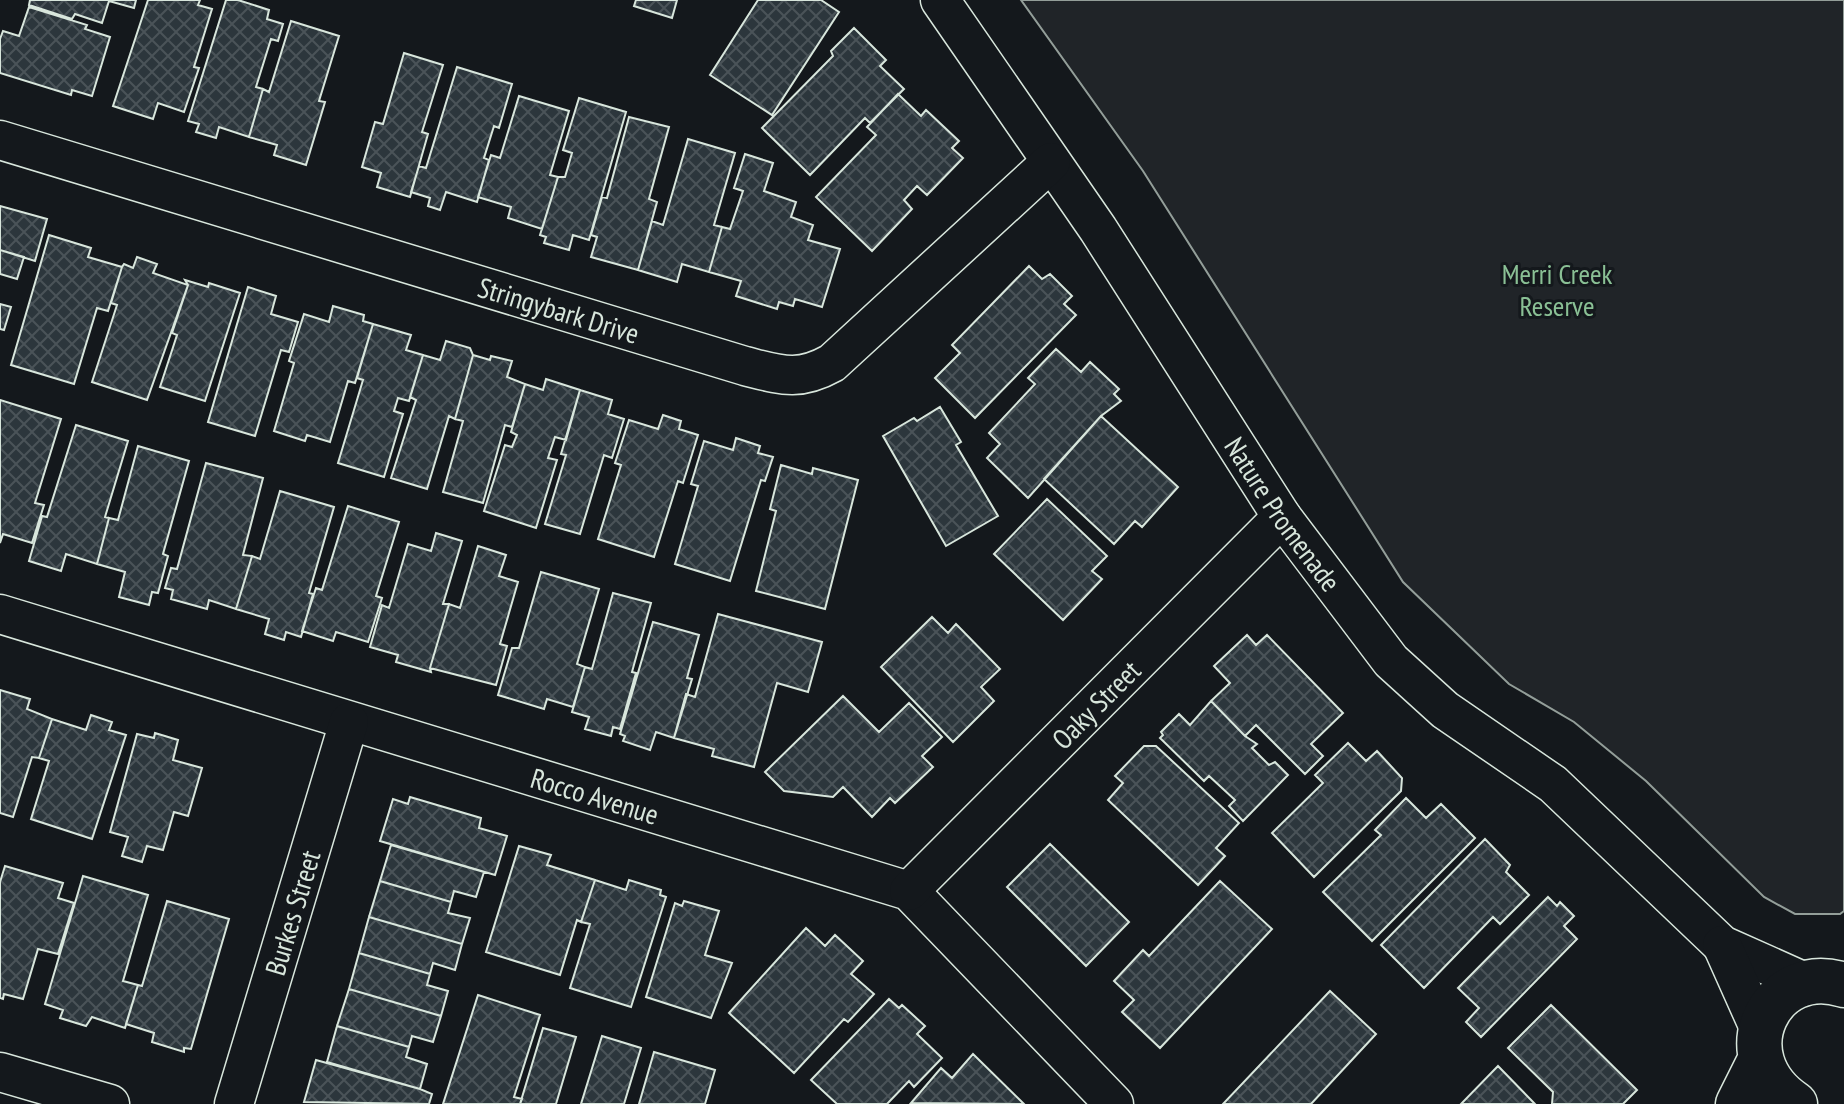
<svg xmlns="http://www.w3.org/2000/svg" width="1844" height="1104" viewBox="0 0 1844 1104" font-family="'PT Sans Narrow',sans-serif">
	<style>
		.green { fill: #202428; stroke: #939e99; stroke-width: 2 }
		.building { fill: url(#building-cross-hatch); stroke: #d8e6dc; stroke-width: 2 }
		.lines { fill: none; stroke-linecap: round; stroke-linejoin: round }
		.minor-casing { stroke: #d8e6dc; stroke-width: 41 }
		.tertiary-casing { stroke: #d8e6dc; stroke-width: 47 }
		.minor { stroke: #14181c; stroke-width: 38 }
		.tertiary { stroke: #14181c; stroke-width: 44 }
		.labels { text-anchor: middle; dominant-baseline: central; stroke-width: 6; stroke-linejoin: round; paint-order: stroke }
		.park-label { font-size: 28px; fill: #8ac095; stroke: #14181c }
		.street-label { font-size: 28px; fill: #d8e6dc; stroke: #14181c }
	</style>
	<defs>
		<pattern id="building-cross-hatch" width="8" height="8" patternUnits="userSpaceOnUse" patternTransform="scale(2)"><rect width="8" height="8" fill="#2c363c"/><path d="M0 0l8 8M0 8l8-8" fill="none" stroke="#4a5358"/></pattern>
	</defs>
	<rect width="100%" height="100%" fill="#14181c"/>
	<path class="green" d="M1021,0H1844V911L1840,914H1795L1764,897L1646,781L1574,722L1509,684L1403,582L1143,171Z"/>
	<path class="building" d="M30,0H136L134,8L109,1L102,23L75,14L72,19L29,5Z
		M148,0H200L198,5L212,9L194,67L199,68L184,112L158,103L153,119L113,106Z
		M226,0H238L269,10L267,19L283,24L278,41L271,39L256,87L263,89L249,137L219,127L216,138L196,132L199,124L188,121Z
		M636,0H677L672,18L634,6Z
		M758,0H821L839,12L772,115L710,75Z
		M29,7L87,25L85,29L110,37L92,96L72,90L71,95L0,73V39L3,31L19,36Z
		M291,21L339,36L319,101L325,102L306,165L274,155L277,145L249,137L263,89L269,92Z
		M854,28L886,60L880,66L904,89L870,123L865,118L810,175L762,128L833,56L831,51Z
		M404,53L443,65L422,132L428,134L410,197L377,187L381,173L362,167L375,122L383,124Z
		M457,67L512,84L499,128L494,126L484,158L489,160L477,202L446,192L440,210L428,206L430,198L411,192L419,166L426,168Z
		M898,94L921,116L926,110L959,141L952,148L963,158L927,195L917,186L904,200L912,209L872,251L816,197L876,135L867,127Z
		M519,96L569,111L550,175L558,177L542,229L508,218L511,207L478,197L491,155L500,158Z
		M579,98L626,112L589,240L573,235L569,250L544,243L546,237L540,235L558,177H565L572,153L563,150Z
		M629,117L669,127L649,199L657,202L638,270L591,257L597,237L591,235L602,197L607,198Z
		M688,139L735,153L714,225L722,227L709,272L682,264L677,282L638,270L652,221L663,225Z
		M745,154L773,163L764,191L796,202L791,217L813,225L808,240L840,249L822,307L795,299L793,306L779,302L777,309L736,296L741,281L709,272L722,227L730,229L743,191L734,188Z
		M0,206L47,219L35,261L0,250Z
		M49,235L91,248L88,257L122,267L108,311L97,308L74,384L11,365Z
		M0,250L24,257L17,279L0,274Z
		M137,257L157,264L153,273L188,285L147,400L92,382L117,305L111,303L122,267L124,264L133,268Z
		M1029,266L1042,279L1050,274L1072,296L1064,304L1076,315L975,418L935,378L960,353L952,345Z
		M185,280L208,287L209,283L240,293L205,401L160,387L177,335L172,333L188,285Z
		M248,287L276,296L271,314L298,322L289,352L281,350L255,436L208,422Z
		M0,304L11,307L4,330L0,329Z
		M333,306L364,315L363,321L373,324L355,383L348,381L330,442L307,435L305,441L274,431L294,363L289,361L304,314L329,322Z
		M373,324L411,335L406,350L423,355L409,401L398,398L394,411L403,414L384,477L338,463L363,380L357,378Z
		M446,341L470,348L473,355L455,419L449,416L427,489L391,478L416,400L410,397L423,355L440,360Z
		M1056,349L1081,372L1090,362L1119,389L1114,394L1121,401L1101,416L1028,498L987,458L1000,444L989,433L1035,384L1028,378Z
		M473,355L490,360L491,356L512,361L507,377L525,384L512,427L505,425L483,503L443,492L463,421L455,419Z
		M546,379L580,390L566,440L555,437L548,458L557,460L536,528L484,511L505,445L512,447L517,435L511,432L525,384L543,390Z
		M580,390L612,400L608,414L624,419L612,458L604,455L580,534L545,524L566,455L561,454Z
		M0,400L61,419L35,503L44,505L32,543L3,534L0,543Z
		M940,407L961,442L956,445L998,516L946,546L883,436L914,418L917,421Z
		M663,415L681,421L679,429L698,435L683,483L678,481L654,557L598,539L621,465L615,463L629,420L658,429Z
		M1101,416L1178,487L1142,527L1135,521L1114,544L1044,479Z
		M76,425L128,441L105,517L109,518L97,564L66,554L61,571L29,561L42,516L47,517Z
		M736,438L760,446L758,453L773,457L765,481L761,480L730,581L675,564L698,486L691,484L704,441L733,450Z
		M138,446L189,461L163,554L168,556L158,593L152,592L149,605L119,597L125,572L97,564L109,518L118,520Z
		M206,463L263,478L243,555L252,556L236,609L209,600L207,609L171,599L173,590L165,588L171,568L177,569Z
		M781,465L812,474L813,468L858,480L825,609L756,591L776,511L770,509Z
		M280,491L334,507L309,593L313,594L301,637L286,632L284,640L265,634L269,619L236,609L252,556L260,559Z
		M1047,499L1107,556L1092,571L1102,579L1063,620L994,554Z
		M348,506L399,522L376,596L382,598L368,642L336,632L333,641L302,631L316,588L322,590Z
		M436,533L462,541L443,604H449L430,668L431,672L396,662L398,655L370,647L382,605L389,608L408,544L431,551Z
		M478,546L506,555L499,576L518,582L500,644L507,646L496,685L430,668L449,604L460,608Z
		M541,572L599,589L577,664L585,667L573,707L547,699L544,709L498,695L512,648H519Z
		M613,593L651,603L632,672L636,673L620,729L613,727L611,736L585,729L589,717L572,712L585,667L592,669Z
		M718,614L822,642L808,692L777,683L754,767L712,756L714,749L674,738L686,694L695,697Z
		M932,617L948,633L956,624L1000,669L981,687L994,701L953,742L881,667Z
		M653,622L699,635L687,678L692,679L674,738L656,732L650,750L623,741L625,736L620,734Z
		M1247,635L1256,645L1267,635L1343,713L1311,744L1323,756L1305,774L1256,725L1245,736L1211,701L1230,683L1214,666Z
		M0,690L30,699L27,709L52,719L39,758L32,757L13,817L0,813Z
		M843,696L879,732L909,703L942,737L922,756L933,767L895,803L890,798L872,817L843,787L833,797L784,791L765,772Z
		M1211,701L1245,736L1257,744L1252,748L1269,765L1275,762L1288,775L1243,821L1229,806L1235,800L1209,776L1204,781L1160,738L1163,735L1161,732L1179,714L1190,725Z
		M91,715L112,722L109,730L126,735L92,839L31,819L49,761L39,758L52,719L86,730Z
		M155,733L178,740L173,760L202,768L188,816L174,812L163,850L147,846L142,862L122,856L128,837L110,832L137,734L154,738Z
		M1348,743L1366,761L1377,751L1402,778L1401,791L1314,877L1272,833L1323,783L1315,775Z
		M1144,746H1156L1239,823L1216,848L1225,856L1198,885L1108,800L1123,783L1115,776Z
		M410,797L481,818L479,828L507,836L495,875L380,841L393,799L408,804Z
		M1406,798L1426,818L1441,804L1475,838L1372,941L1323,892L1381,835L1375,830Z
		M1485,839L1510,865L1506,872L1529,895L1500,924L1493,917L1424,988L1381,945Z
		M1050,844L1129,922L1086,966L1007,887Z
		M391,845L484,872L476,897L454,891L451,902L380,881Z
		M519,846L551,855L547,865L595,880L581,922L577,920L560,975L486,952Z
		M5,866L63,883L58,898L74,903L58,954L38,949L23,999L4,994L3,999L0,998V882Z
		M83,876L148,895L123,981L138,985L125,1028L92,1017L86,1026L60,1018L63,1010L45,1004Z
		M595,880L626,890L629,880L661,890L660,895L666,897L631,1007L570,988L590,924L581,922Z
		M380,881L451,902L448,913L470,918L462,944L369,917Z
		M1220,881L1272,929L1160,1048L1122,1012L1134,1000L1114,981L1143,950L1149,956Z
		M1548,897L1557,906L1560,902L1574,916L1564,926L1577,939L1481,1037L1466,1022L1479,1008L1458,988Z
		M167,901L229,919L191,1049L184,1048V1052L152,1042L154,1033L126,1024L138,985L142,986Z
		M684,901L719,911L705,955L732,963L711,1018L646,997L675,903L682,906Z
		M369,917L462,944L455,970L433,963L430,974L359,953Z
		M806,928L825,946L835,935L863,961L851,974L874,994L848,1022L844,1019L794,1073L729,1013Z
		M359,953L430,974L427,985L448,991L441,1016L349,989Z
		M349,989L441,1016L433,1042L412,1036L409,1047L337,1026Z
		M1330,991L1376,1034L1311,1104H1223Z
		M478,995L540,1015L514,1097L522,1099L520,1104H443Z
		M889,999L899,1008L902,1005L925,1026L917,1034L942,1058L914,1087L909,1081L887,1104H837L811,1080Z
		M1551,1005L1637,1090L1623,1104H1552L1553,1092L1508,1048Z
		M337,1026L409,1047L406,1057L427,1064L420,1089L327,1062Z
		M543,1028L576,1037L556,1104H520Z
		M602,1036L641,1048L624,1104H581Z
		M654,1052L715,1070L705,1104H639Z
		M973,1054L1024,1104L911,1103L941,1068L952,1078Z
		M316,1060L420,1089L432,1094L429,1104L304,1102Z
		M1498,1066L1535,1104H1461Z"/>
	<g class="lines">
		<defs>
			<g id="minor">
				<path id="s1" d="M940,0L1098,229L1282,517L1391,661L1445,710L1553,784L1722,945L1807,983"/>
				<path id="s2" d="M0,140L745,366C781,375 798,382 832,363L1051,162"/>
				<path id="s3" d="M0,614L909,891L1114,1104"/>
				<path id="s4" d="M909,891L1282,517"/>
				<path d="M1722,945L1760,1030"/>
				<path d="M0,1072L110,1104"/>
				<path id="s5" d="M234,1104L349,722"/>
			</g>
			<path id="tertiary" d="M1738,1104L1760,1060
				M1795,1104C1723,1056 1771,961 1844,985"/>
		</defs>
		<use href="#minor" class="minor-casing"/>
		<use href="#tertiary" class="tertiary-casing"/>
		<use href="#minor" class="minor"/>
		<use href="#tertiary" class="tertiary"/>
	</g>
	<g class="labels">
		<g class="park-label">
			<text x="1557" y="273">Merri Creek<tspan x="1557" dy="32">Reserve</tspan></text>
		</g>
		<g class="street-label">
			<text stroke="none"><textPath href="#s2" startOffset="584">Stringybark Drive</textPath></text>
			<text stroke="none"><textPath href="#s1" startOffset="618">Nature Promenade</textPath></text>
			<text stroke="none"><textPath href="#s4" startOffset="264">Oaky Street</textPath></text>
			<text stroke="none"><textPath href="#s3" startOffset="622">Rocco Avenue</textPath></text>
			<text stroke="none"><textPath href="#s5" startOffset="200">Burkes Street</textPath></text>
		</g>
	</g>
</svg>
